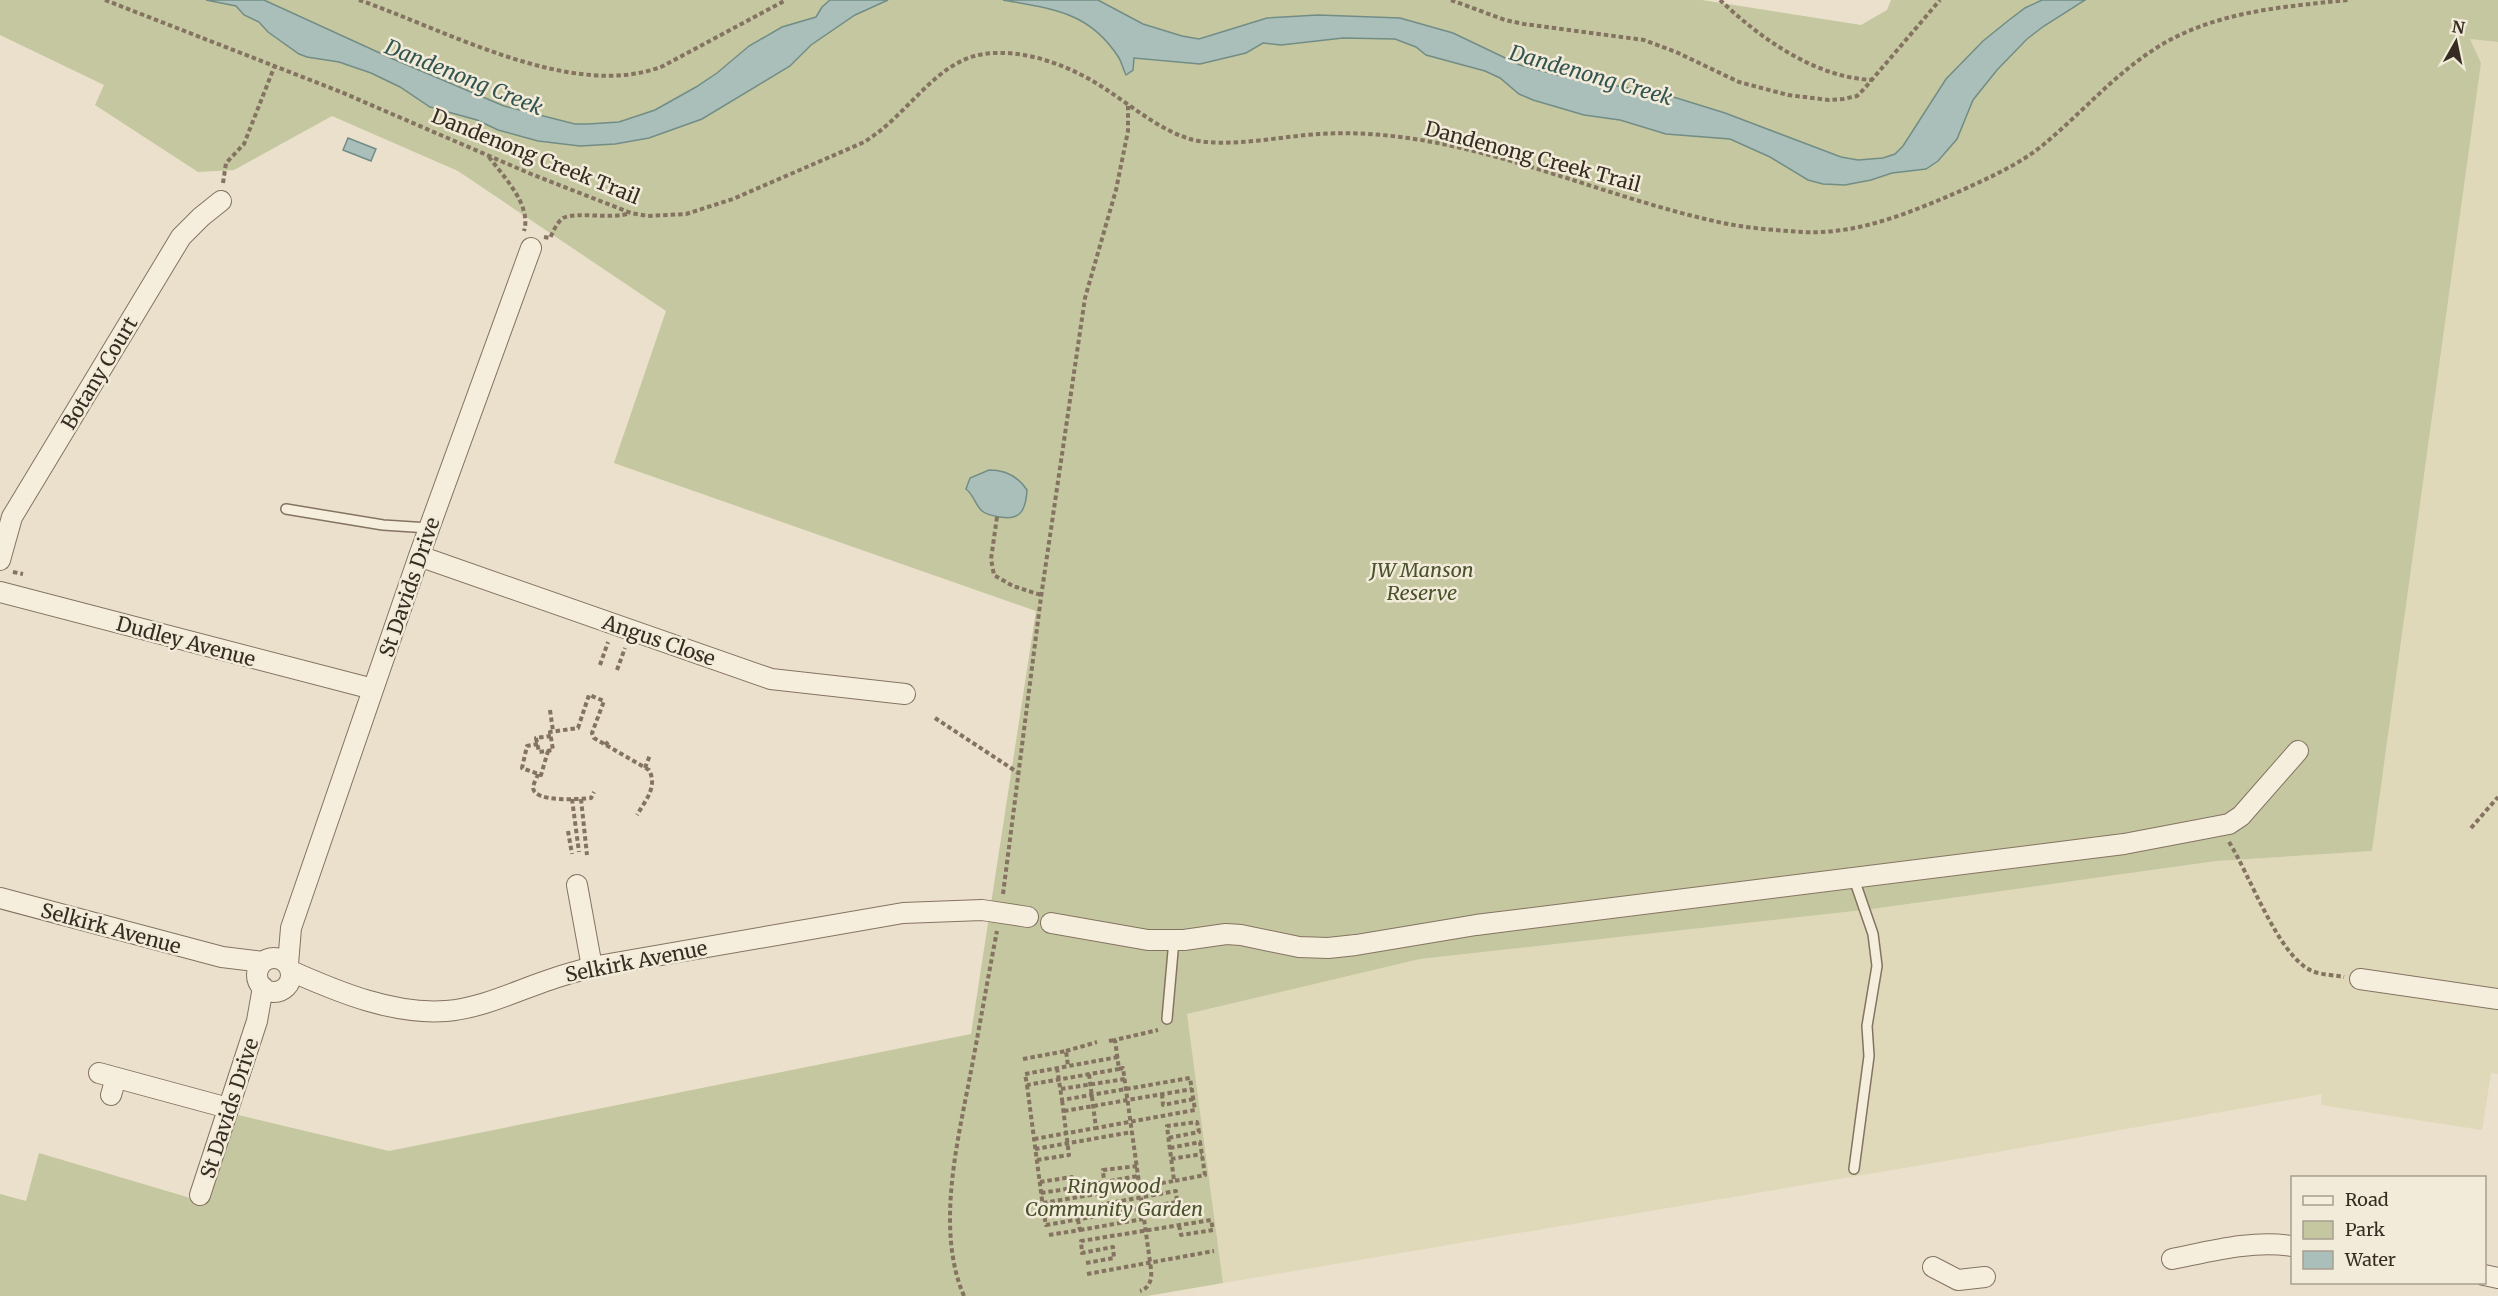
<svg xmlns="http://www.w3.org/2000/svg" width="2498" height="1296" viewBox="0 0 2498 1296" font-family="Merriweather,serif">
	<style>
		.farmland { fill: #dfd8b9 }
		.green { fill: #c4c79f }
		.water { fill: #aabfb9; stroke: #728d86; stroke-width: 1.5 }
		.lines { fill: none; stroke-linecap: round; stroke-linejoin: round }
		.service-casing { stroke: #857361; stroke-width: 12 }
		.minor-casing { stroke: #857361; stroke-width: 22 }
		.path { stroke: #857361; stroke-width: 4; stroke-dasharray: 4.5 3; stroke-linecap: butt }
		.service { stroke: #f6eedd; stroke-width: 9 }
		.minor { stroke: #f6eedd; stroke-width: 20 }
		.labels { text-anchor: middle; dominant-baseline: central; stroke-width: 5; stroke-linejoin: round; paint-order: stroke }
		.street-label { font-size: 20px; fill: #372c22; stroke: #f2ebd9 }
		.park-label { font-size: 20px; font-style: italic; fill: #49522b; stroke: #f2ebd9 }
		.water-label { font-size: 21px; font-style: italic; fill: #335552; stroke: #f2ebd9 }
	</style>
	<rect width="100%" height="100%" fill="#eae0cb"/>
	<path class="farmland" d="M2470,39L2498,42V1074L2491,1073L2482,1130L2321,1105L2322,1094L1963,1158L1223,1283L1187,1014L1420,959L1872,909L2216,861L2372,851L2481,63Z"/>
	<path class="green" d="M0,0H1702L1861,25L1887,10L1891,0H2498V42L2470,39L2481,63L2372,851L2216,861L1872,909L1420,959L1187,1014L1223,1283L1147,1296H0V1194L26,1201L39,1153L207,1203L234,1114L389,1151L971,1034L1036,611L614,463L666,311L458,171L332,116L234,170L198,172L95,105L104,85L0,35Z"/>
	<path class="water" d="M206,0H264L393,59L504,106L575,124H588L619,122L655,110L696,87L717,73L749,46L782,27L816,17L822,7L830,0H888L855,15L811,45L790,66L702,119L649,138L615,144L580,146L538,141L498,130L477,120L430,107L400,87L371,73L339,62L307,57L299,54L268,32L259,22L244,15L236,6Z
		M1003,0H1098L1143,24L1182,36L1199,39L1267,18L1318,15L1400,18L1453,33L1520,65L1557,75L1667,95L1725,113L1841,157L1858,160L1883,158L1895,154L1903,146L1946,79L1983,41L2009,20L2025,8L2042,0H2085L2044,26L2027,39L1997,70L1973,100L1957,139L1938,161L1926,169L1892,173L1871,180L1845,185L1823,184L1808,180L1770,157L1730,139L1666,134L1620,120L1584,115L1533,100L1519,94L1500,78L1485,71L1426,55L1416,47L1395,39L1343,38L1281,45L1263,43L1246,53L1200,64L1134,58L1133,70L1126,75C1123,69 1122,63 1119,58C1090,12 1053,9 1003,0Z
		M348,138L376,149L371,161L343,150Z
		M989,470C1006,470 1018,476 1027,490C1026,509 1021,521 1000,517C993,516 987,515 982,511C975,505 974,495 966,489L970,478Z"/>
	<g class="lines">
		<defs>
			<path id="service" d="M286,509L383,525L429,528
				M1167,1019L1174,940
				M1854,1169L1869,1056L1867,1026L1877,966L1873,934L1854,879"/>
			<path id="minor" d="M419,556L771,679L905,694
				M0,560L12,517L181,237L201,217L221,201
				M0,592L373,689
				M577,885L592,967
				M0,898L222,957L263,962
				M1051,923L1148,940H1184L1226,934L1241,935L1299,947L1328,948L1356,945L1476,925L2124,844L2229,824L2241,816L2298,751
				M257 975a17 17 0 1 1 34 0a17 17 0 1 1-34 0Z
				M288,964L291,928L419,556L531,248
				M291,971C338,992 394,1015 446,1011C483,1008 518,990 552,979C565,974 579,971 592,967L903,913L982,910L1028,917
				M2360,979L2498,999
				M99,1073L228,1108
				M111,1095L116,1078
				M200,1195L257,1021L263,987
				M2172,1259C2212,1251 2252,1240 2292,1246
				M1933,1267L1958,1280L1985,1277
				M2484,1275L2498,1278"/>
		</defs>
		<use href="#service" class="service-casing"/>
		<use href="#minor" class="minor-casing"/>
		<path class="path" d="M105,0L341,92L531,174L631,213L648,216L686,214L733,199L862,143C906,119 934,61 984,54C1026,48 1073,67 1107,90C1133,107 1160,130 1190,139C1226,149 1282,136 1319,134C1349,132 1379,134 1408,138C1513,153 1611,198 1714,221C1743,228 1773,230 1802,232C1857,235 1909,213 1958,192C1988,178 2017,166 2043,145C2089,107 2127,59 2182,34C2234,10 2291,6 2348,0
			M359,0C444,29 574,102 663,66L786,0
			M1451,0L1505,20L1524,24L1644,40L1676,52L1739,82L1788,95L1829,100L1843,99L1857,96L1864,89L1940,0
			M1720,0C1761,39 1816,78 1873,80
			M489,157C503,176 532,205 524,231
			M223,183L226,163L244,144L275,65
			M544,237L550,238C553,232 557,222 563,218C578,211 611,220 630,213
			M997,517L991,559L994,575L1013,586L1041,595
			M13,572L23,574
			M600,665L608,642
			M617,670L625,648
			M550,710L553,731
			M935,718L1017,772
			M551,736L536,738L539,752L553,750L550,732L578,728L589,695L604,701L592,733L594,738L649,770C658,787 645,801 637,815
			M538,744L527,746L522,768L541,775L548,751
			M605,745L610,740
			M645,768L650,755
			M538,774C537,778 533,784 533,788C535,803 580,799 591,798L594,792
			M572,799L579,852
			M581,799L587,855
			M2471,828L2498,797
			M568,831L572,854
			M2229,842C2250,875 2278,956 2312,971C2322,975 2334,975 2344,977
			M1003,894L1041,597L1085,298L1116,190L1128,131V106
			M1109,1041L1115,1040
			M1066,1051L1097,1042
			M1118,1057L1025,1074L1027,1085L1119,1069L1115,1040L1158,1030
			M1023,1059L1066,1051L1068,1066
			M1057,1068L1062,1100L1190,1078L1195,1110L1096,1128L1089,1074
			M1119,1069L1123,1068L1151,1269C1152,1279 1150,1288 1140,1291
			M1027,1085L1044,1215L1176,1191L1177,1202L1046,1225L1044,1215
			M1061,1089L1125,1079
			M1162,1094L1163,1105L1194,1099
			M1064,1111L1192,1089
			M1034,1139L1096,1128
			M1170,1148L1200,1142L1205,1175L1174,1181
			M1035,1149L1132,1132
			M1171,1159L1202,1154
			M1037,1160L1069,1155L1062,1100
			M1137,1166L1103,1170L1104,1182L1138,1176
			M1040,1182L1072,1177L1073,1188L1104,1182L1106,1192
			M1041,1193L1073,1188
			M1043,1203L1174,1181C1172,1163 1169,1145 1167,1126L1197,1122L1199,1132L1168,1138
			M1080,1230L1143,1219
			M1049,1235L1080,1230L1078,1220
			M1086,1263L1114,1258L1113,1247L1082,1253L1081,1241L1211,1220L1213,1230L1181,1235L1179,1225
			M1087,1274L1214,1251
			M964,1296C935,1229 958,1140 971,1071C980,1024 988,977 997,931"/>
		<use href="#service" class="service"/>
		<use href="#minor" class="minor"/>
	</g>
	<g class="labels">
		<g class="street-label">
			<text transform="translate(536 156) rotate(22)">Dandenong Creek Trail</text>
			<text transform="translate(1533 156) rotate(15)">Dandenong Creek Trail</text>
			<text transform="translate(99 373) rotate(-59)">Botany Court</text>
			<text transform="translate(409 587) rotate(-71)">St Davids Drive</text>
			<text transform="translate(659 640) rotate(19)">Angus Close</text>
			<text transform="translate(186 641) rotate(15)">Dudley Avenue</text>
			<text transform="translate(111 928) rotate(15)">Selkirk Avenue</text>
			<text transform="translate(636 961) rotate(-11)">Selkirk Avenue</text>
			<text transform="translate(229 1108) rotate(-72)">St Davids Drive</text>
		</g>
		<g class="park-label">
			<text x="1422" y="569">JW Manson<tspan x="1422" dy="23">Reserve</tspan></text>
			<text x="1114" y="1185">Ringwood<tspan x="1114" dy="23">Community Garden</tspan></text>
		</g>
		<g class="water-label">
			<text transform="translate(1591 75) rotate(16)">Dandenong Creek</text>
			<text transform="translate(464 77) rotate(22)">Dandenong Creek</text>
		</g>
	</g>
	<rect x="2291" y="1176" width="195" height="108" fill="#f2ebd9" stroke="#a79f90" stroke-width="1.5"/>
	<rect x="2303" y="1196" width="30" height="9" fill="#f6eedd" stroke="#a79f90" stroke-width="1.5"/>
	<text x="2345" y="1206" font-size="18" fill="#372c22">Road</text>
	<rect x="2303" y="1221" width="30" height="18" fill="#c4c79f" stroke="#a79f90" stroke-width="1.5"/>
	<text x="2345" y="1236" font-size="18" fill="#372c22">Park</text>
	<rect x="2303" y="1251" width="30" height="18" fill="#aabfb9" stroke="#a79f90" stroke-width="1.5"/>
	<text x="2345" y="1266" font-size="18" fill="#372c22">Water</text>
	<g transform="translate(2456 42) rotate(9)" stroke="#f2ebd9" stroke-width="4.5" paint-order="stroke">
	<path d="M0-4.5L10 22L0 15L-10 22Z" fill="#372c22"/>
	<text y="-9" font-size="16" font-weight="bold" text-anchor="middle" fill="#372c22">N</text>
	</g>
</svg>
